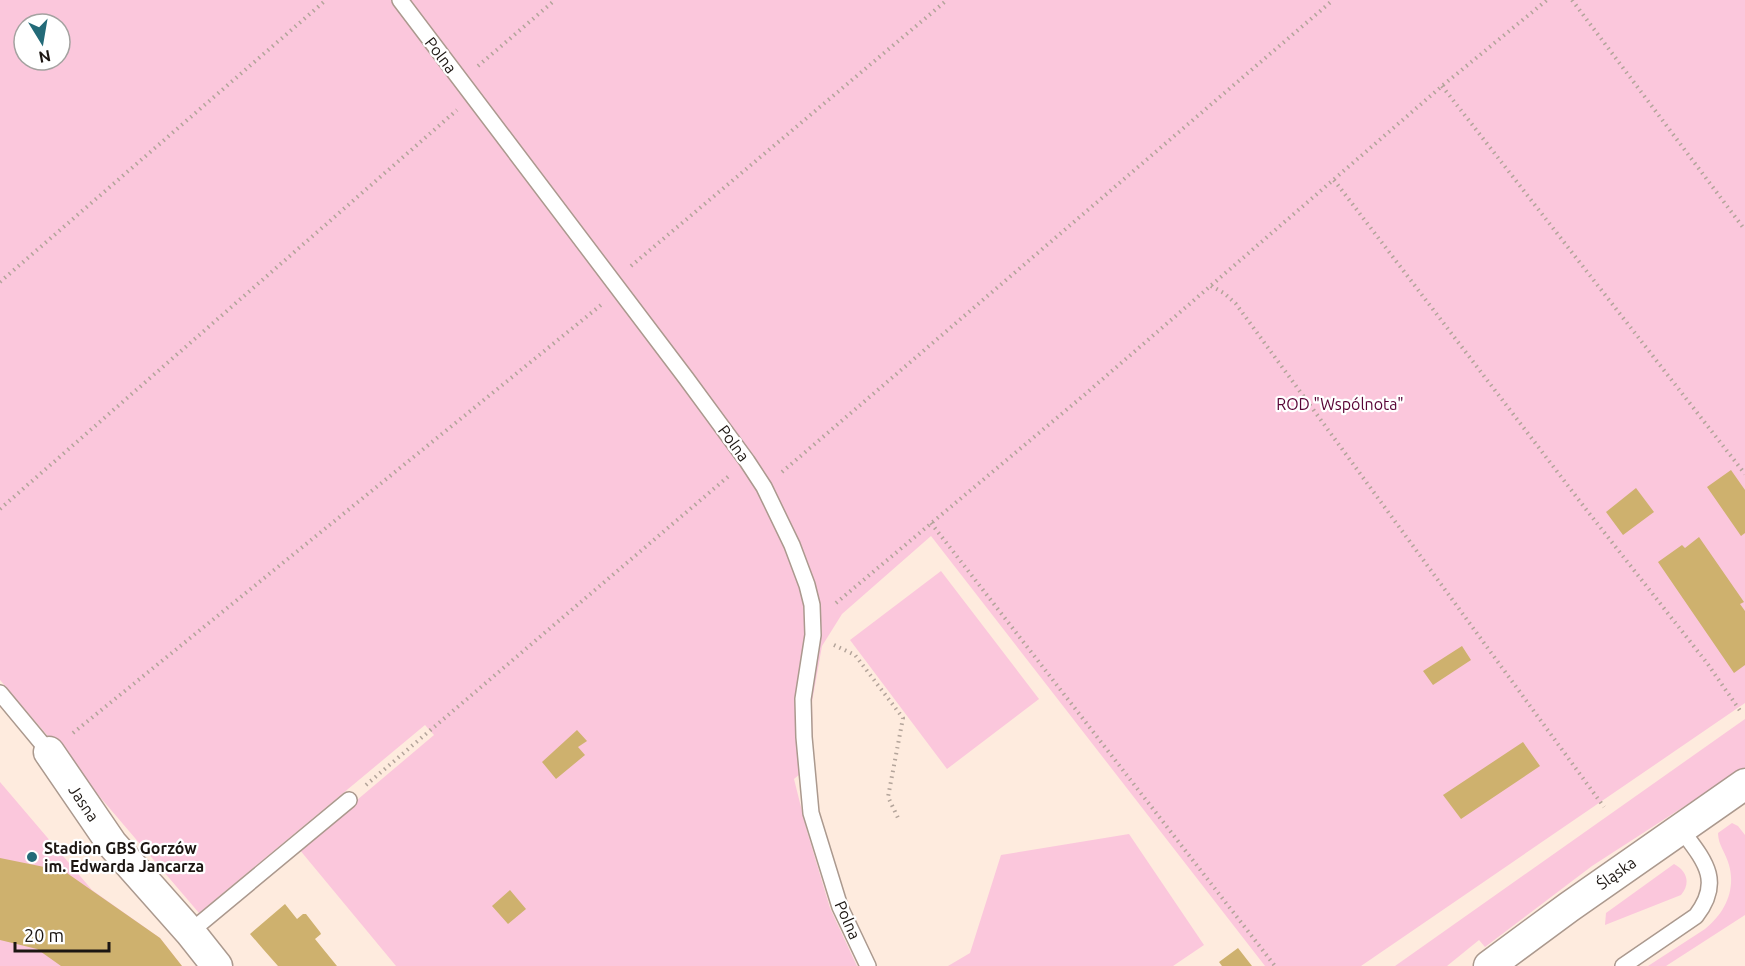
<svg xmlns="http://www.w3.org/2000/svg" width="1745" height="966" viewBox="0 0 1745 966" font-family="Ubuntu,sans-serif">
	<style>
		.green { fill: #fbc7dc; fill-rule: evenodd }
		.building { fill: #ceb16e }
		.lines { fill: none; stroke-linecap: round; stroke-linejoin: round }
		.lane-casing { stroke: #ab998e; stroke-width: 18 }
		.street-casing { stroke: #ab998e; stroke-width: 33 }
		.path { stroke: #b3a49a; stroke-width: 4; stroke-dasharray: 1.5 4.5; stroke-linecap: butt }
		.lane { stroke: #fff; stroke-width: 15 }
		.street { stroke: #fff; stroke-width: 30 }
		.poi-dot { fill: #236a78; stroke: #fff; stroke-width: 2 }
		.labels { text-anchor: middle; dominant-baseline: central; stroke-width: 4.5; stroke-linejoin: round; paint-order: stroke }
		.street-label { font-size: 16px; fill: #1c1612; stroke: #fff }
		.park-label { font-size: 16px; fill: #580435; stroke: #fff }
		.poi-label { font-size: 16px; font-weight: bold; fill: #1c1612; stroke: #fff; text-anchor: start }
	</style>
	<rect width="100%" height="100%" fill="#feebde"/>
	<path class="green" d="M0,0H1745V703L1361,966H1265L931,536L842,614L822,646L812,702L813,763L794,779L807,831L830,908L857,966H396L299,849L434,735L425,725L199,913L0,680ZM24,24H60V60H24Z
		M941,571L1039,699L947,769L850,640Z
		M1745,719V767L1592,866L1485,947L1479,940L1447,966H1395Z
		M0,782L92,890L160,938L182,966H0Z
		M1732,823L1738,826L1745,835V915L1666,966H1648L1705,929C1725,913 1736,890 1729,865C1726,853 1718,845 1718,833Z
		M1129,834L1204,945L1173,966H948L970,953L1001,855Z
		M1674,864C1687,871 1691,883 1681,895L1605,925L1606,913Z"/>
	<path class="building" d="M1731,470L1745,490V533L1741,536L1707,487Z
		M1636,488L1654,512L1623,535L1606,512Z
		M1699,537L1744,602L1740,604L1745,611V665L1734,673L1658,562L1682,545L1685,548Z
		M1462,646L1471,660L1433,685L1423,671Z
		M577,730L587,741L578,747L585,755L556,779L542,762Z
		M1523,742L1540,766L1461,819L1443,795Z
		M0,858L64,871L160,938L182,966H61L37,949L0,940Z
		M510,890L526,909L508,924L492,906Z
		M285,904L297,919L303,914H306L320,932L321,934L315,939L337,966H278L263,949L250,934Z
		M1238,948L1252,966H1222L1219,962Z"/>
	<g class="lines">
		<defs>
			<path id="lane" d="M400,0L686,378L747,461L764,487L792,545L807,585L812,605L813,635L803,699L804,737L811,813L840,907L868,966
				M0,693L49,752
				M190,932L349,800
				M1623,966L1696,916C1724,880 1703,859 1680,828"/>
			<path id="street" d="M49,752L112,844L190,932L217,966
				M1489,966L1569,907L1745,784"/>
		</defs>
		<use href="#lane" class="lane-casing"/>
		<use href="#street" class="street-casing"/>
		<path class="path" d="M1572,0L1745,230
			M478,66L555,0
			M1442,86L1745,474
			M1334,180L1585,508L1707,663L1741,712
			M631,266L947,0
			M0,282L326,0
			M1211,286L1224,293L1236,304L1604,807
			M782,472L1333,0
			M0,509L457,110
			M931,523L1275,966
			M836,603L1083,396L1442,86L1547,0
			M834,645L855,655L903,718L888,797L899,820
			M73,733L601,305
			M366,785L730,475"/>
		<use href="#lane" class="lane"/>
		<use href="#street" class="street"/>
	</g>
	<circle class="poi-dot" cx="32" cy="857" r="6"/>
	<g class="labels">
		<g class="street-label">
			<text transform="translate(441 55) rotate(53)">Polna</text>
			<text transform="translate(734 443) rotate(54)">Polna</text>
			<text transform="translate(84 803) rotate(56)">Jasna</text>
			<text transform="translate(1616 873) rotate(-35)">Śląska</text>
			<text transform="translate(848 920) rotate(66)">Polna</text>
		</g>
		<g class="park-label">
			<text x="1340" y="404">ROD "Wspólnota"</text>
		</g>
		<g class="poi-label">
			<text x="44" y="848">Stadion GBS Gorzów<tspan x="44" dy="18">im. Edwarda Jancarza</tspan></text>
		</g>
	</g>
	<g transform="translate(42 42) rotate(169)"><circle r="28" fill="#ffffff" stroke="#a4a2a0" stroke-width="1.5"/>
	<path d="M0-4.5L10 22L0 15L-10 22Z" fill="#236a78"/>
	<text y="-9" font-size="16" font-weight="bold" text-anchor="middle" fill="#1c1612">N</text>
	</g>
	<path d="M15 942v9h94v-9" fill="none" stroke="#1c1612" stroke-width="3"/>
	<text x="24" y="942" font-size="18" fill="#1c1612" stroke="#ffffff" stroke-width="4.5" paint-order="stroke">20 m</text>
</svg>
